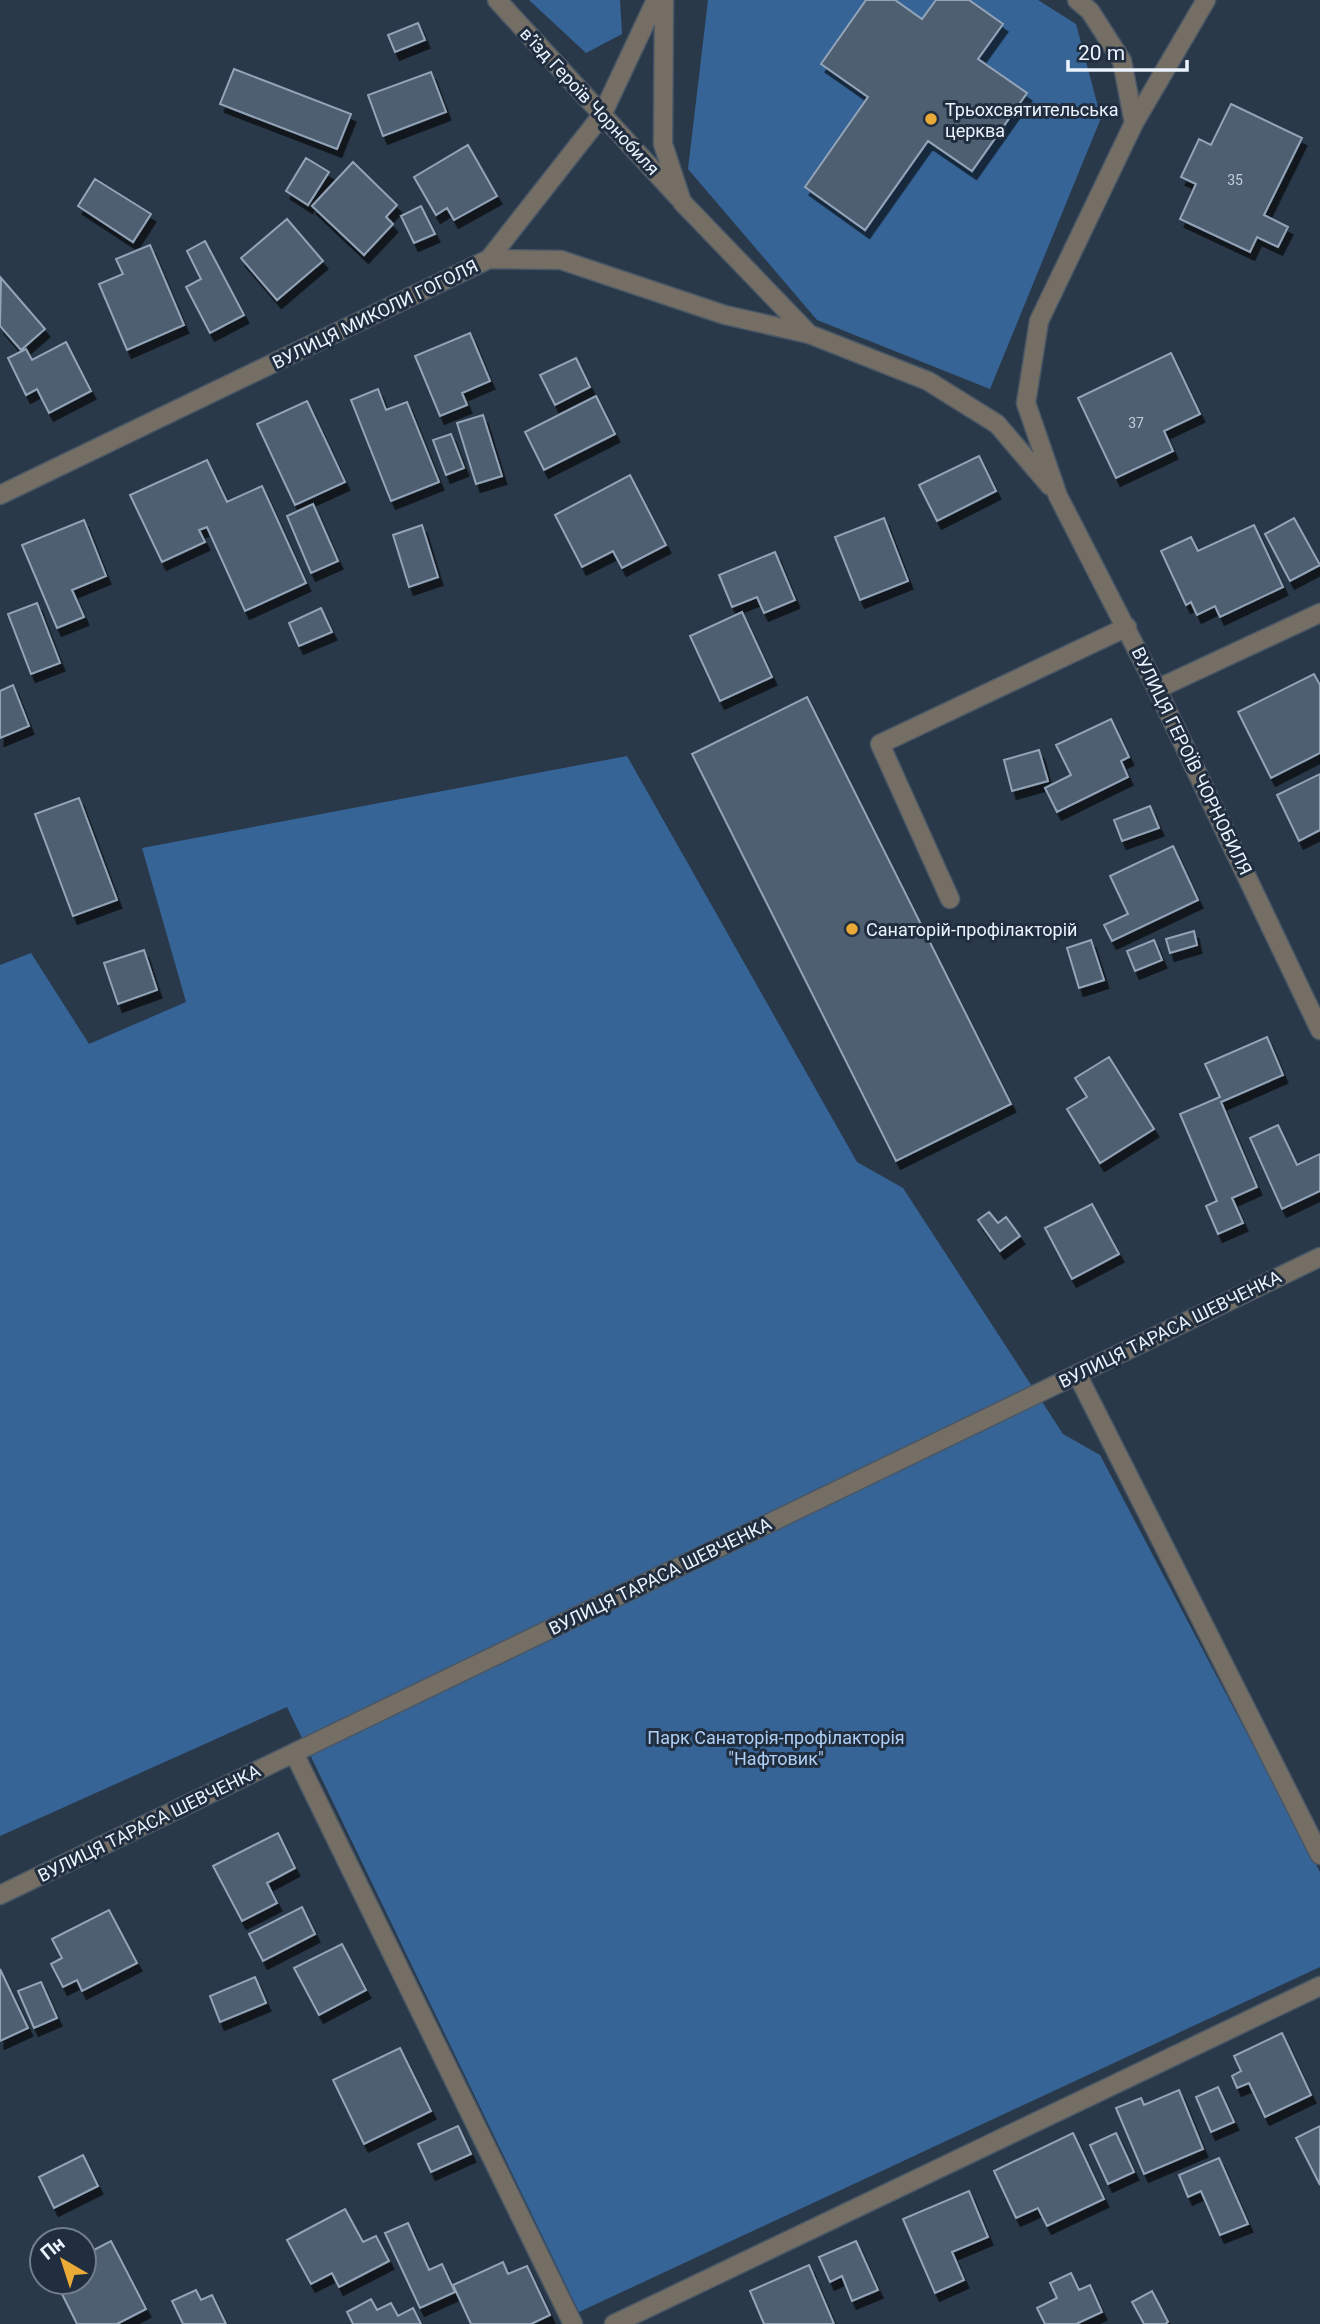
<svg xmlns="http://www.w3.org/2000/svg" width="1320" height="2324" viewBox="0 0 1320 2324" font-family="Roboto,sans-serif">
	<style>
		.green { fill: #366497 }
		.building { fill: #4e5e70; stroke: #93a4b8; stroke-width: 2; filter: url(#shadow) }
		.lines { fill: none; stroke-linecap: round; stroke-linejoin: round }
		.minor-casing { stroke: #495766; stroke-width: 21 }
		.minor { stroke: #746e65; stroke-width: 18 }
		.poi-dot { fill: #eaaa38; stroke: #202e3f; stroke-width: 2.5 }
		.labels { text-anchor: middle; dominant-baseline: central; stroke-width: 6; stroke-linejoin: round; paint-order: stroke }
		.number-label { font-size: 14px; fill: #c3ceda }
		.street-label { font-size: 18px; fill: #eaf3fe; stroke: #202e3f }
		.poi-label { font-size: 18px; fill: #eaf3fe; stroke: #202e3f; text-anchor: start }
		.park-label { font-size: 18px; fill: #afcff5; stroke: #202e3f }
	</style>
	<defs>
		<filter id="shadow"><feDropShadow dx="4.5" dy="8" stdDeviation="0" flood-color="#0009"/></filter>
	</defs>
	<rect width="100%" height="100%" fill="#2a3949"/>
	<path class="green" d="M529,0H620L622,34L586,53Z
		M708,0H1038L1076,24L1101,118L990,389L817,320L688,169Z
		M627,756L857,1162L903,1188L1063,1434L1100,1455L1320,1872V1967L579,2312L287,1707L0,1836V965L31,953L89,1044L186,1002L142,848Z"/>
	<path class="building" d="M866,0H895L922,19L936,0H969L1003,24L978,59L1027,93L972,171L928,141L865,230L805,187L868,97L821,64Z
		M418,23L425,40L395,52L388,35Z
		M234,69L351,114L337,149L220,104Z
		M431,72L446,112L383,136L368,95Z
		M1231,104L1302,138L1264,215L1288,227L1278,247L1257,237L1250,252L1180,219L1196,184L1181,177L1199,139L1211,145Z
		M468,145L497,196L454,220L447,208L436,215L414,177Z
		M306,158L329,172L308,205L286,191Z
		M353,162L397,205L386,217L393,224L364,255L312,206Z
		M95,179L151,214L133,242L78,206Z
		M421,206L435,234L414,243L401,216Z
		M287,219L323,261L277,300L241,258Z
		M205,241L244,315L210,333L186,287L201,279L187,251Z
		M150,245L184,325L127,350L99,284L123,274L116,259Z
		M1,278L45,329L21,350L0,326Z
		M470,333L490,381L462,393L467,405L440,416L415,356Z
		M66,342L91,391L49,413L37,389L26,395L8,358L26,349L32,360Z
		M1171,353L1200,414L1164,431L1173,451L1116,478L1078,398Z
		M576,358L590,387L555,405L540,375Z
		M378,389L386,410L407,402L439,482L391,501L351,400Z
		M596,396L615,434L544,470L525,432Z
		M307,401L345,482L295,505L257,424Z
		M483,415L502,476L476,484L457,423Z
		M451,434L464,468L446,475L433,440Z
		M979,456L996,491L937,521L919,485Z
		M207,460L227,502L262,486L306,583L245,611L207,527L199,530L205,542L162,562L130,495Z
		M630,475L666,545L622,568L613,551L582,567L555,515Z
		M313,504L338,561L311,573L287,516Z
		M884,518L908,581L860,600L835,537Z
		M1294,518L1320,565L1290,581L1265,534Z
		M84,520L106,576L72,590L84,617L57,628L22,545Z
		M422,525L438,577L409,587L393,535Z
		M1254,525L1283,587L1220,617L1215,606L1197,615L1191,602L1186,605L1161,551L1191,537L1198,551Z
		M775,552L795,600L764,613L757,597L732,607L719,575Z
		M37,603L60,663L31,674L8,614Z
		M321,608L332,632L299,646L289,623Z
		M742,612L772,677L720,701L690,636Z
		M1314,674L1320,685V753L1271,778L1238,712Z
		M13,685L29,726L0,738V691Z
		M807,697L1011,1104L896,1161L692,754Z
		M1111,719L1129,757L1121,761L1128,777L1057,812L1045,788L1071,775L1056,745Z
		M1039,750L1048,781L1012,791L1004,760Z
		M1320,774V830L1299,841L1277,795Z
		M79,798L117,900L73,916L35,814Z
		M1150,806L1159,828L1122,841L1114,820Z
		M1173,846L1198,900L1112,941L1104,925L1128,914L1110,876Z
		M1194,931L1197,945L1170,953L1166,939Z
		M1091,940L1104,980L1079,988L1067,948Z
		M1154,940L1162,960L1135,971L1127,951Z
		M144,950L157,990L118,1004L104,963Z
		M1267,1037L1283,1075L1221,1102L1257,1187L1232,1198L1243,1223L1218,1234L1206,1206L1217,1201L1180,1114L1220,1097L1205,1064Z
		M1109,1057L1154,1129L1100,1163L1067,1109L1087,1097L1075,1078Z
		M1278,1125L1297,1165L1320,1154V1191L1282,1209L1250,1138Z
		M1092,1204L1119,1254L1072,1279L1045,1228Z
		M989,1212L998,1223L1006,1217L1020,1236L1000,1251L978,1220Z
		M278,1833L295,1868L267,1883L277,1903L242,1921L213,1866Z
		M302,1907L315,1934L263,1961L249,1934Z
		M109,1910L137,1963L82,1991L77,1980L63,1987L51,1964L62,1958L52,1939Z
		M342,1944L366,1990L319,2015L294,1968Z
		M0,1969L28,2028L0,2041Z
		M255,1977L266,2003L220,2022L210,1996Z
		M41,1982L57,2018L34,2028L18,1991Z
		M1282,2033L1311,2095L1265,2117L1249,2083L1237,2088L1232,2076L1241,2071L1234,2056Z
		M400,2048L431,2111L364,2144L333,2080Z
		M1218,2087L1234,2122L1211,2132L1196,2097Z
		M1179,2090L1203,2149L1144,2174L1116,2108L1141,2098L1144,2105Z
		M458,2126L471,2154L431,2172L418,2144Z
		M1320,2126V2185L1296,2138Z
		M1073,2133L1104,2199L1047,2226L1038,2208L1016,2218L994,2171Z
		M1116,2133L1134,2172L1108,2184L1090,2145Z
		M83,2155L98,2186L54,2208L39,2177Z
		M1219,2158L1248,2224L1220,2235L1201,2191L1188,2197L1179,2175Z
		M969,2191L988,2237L952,2252L964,2280L935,2293L903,2219Z
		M345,2209L363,2242L376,2236L389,2261L339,2287L332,2273L311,2284L287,2240Z
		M408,2223L429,2270L442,2264L455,2292L420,2308L385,2233Z
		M83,2236L90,2252L111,2241L146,2309L117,2324H77L56,2282H84V2240H74Z
		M856,2241L878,2290L852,2301L842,2276L830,2282L819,2257Z
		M503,2262L508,2274L527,2266L550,2315L531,2324H471L453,2285Z
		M809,2265L834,2324H764L750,2291Z
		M1071,2273L1079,2290L1090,2285L1102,2312L1076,2324H1045L1037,2308L1057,2298L1050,2283Z
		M196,2290L201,2300L212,2295L226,2324H183L172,2301Z
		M1152,2291L1168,2322L1165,2324H1144L1132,2302Z
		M371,2299L377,2310L391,2303L398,2316L413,2308L421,2324H353L347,2312Z"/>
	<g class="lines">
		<defs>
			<path id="minor" d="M497,0L678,197
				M664,0L663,144L682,202L809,334L928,381L997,424L1050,486
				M1077,0L1090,11L1122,61L1134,123L1039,321L1026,403L1058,496L1157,689L1320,1030
				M1134,123L1206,0
				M489,259L602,115L656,0
				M0,495L489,259L561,260L725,315L809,334
				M1157,689L1320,613
				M950,899L880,744L1127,627
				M1077,1374L1320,1855
				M294,1753L573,2324
				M0,1895L1320,1257
				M614,2324L1320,1986"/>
		</defs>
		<use href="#minor" class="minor-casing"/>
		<use href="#minor" class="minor"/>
	</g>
	<g class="poi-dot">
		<circle cx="931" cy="119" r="7"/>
		<circle cx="852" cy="929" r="7"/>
	</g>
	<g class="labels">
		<g class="number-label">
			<text x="1235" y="180">35</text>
			<text x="1136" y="423">37</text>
		</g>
		<g class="street-label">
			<text transform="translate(590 101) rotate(47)">вʼїзд Героїв Чорнобиля</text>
			<text transform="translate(375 314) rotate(-26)">ВУЛИЦЯ МИКОЛИ ГОГОЛЯ</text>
			<text transform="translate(1192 761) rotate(64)">ВУЛИЦЯ ГЕРОЇВ ЧОРНОБИЛЯ</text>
			<text transform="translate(1170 1329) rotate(-26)">ВУЛИЦЯ ТАРАСА ШЕВЧЕНКА</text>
			<text transform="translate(660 1576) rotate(-26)">ВУЛИЦЯ ТАРАСА ШЕВЧЕНКА</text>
			<text transform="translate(149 1823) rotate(-26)">ВУЛИЦЯ ТАРАСА ШЕВЧЕНКА</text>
		</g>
		<g class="poi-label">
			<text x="945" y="109">Трьохсвятительська<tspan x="945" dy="21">церква</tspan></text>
			<text x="866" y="929">Санаторій-профілакторій</text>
		</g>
		<g class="park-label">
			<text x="776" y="1737">Парк Санаторія-профілакторія<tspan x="776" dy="21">"Нафтовик"</tspan></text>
		</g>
	</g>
	<g transform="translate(63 2261) rotate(321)"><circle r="33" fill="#202e3f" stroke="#717d8b" stroke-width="2"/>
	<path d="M0-5L12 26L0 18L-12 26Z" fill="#eaaa38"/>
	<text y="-10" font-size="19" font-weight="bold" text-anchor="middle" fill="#eaf3fe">Пн</text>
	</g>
	<path d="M1068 60v10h119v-10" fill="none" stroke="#eaf3fe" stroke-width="3.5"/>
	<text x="1078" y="60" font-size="21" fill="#eaf3fe" stroke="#202e3f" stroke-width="5" paint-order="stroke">20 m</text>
</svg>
